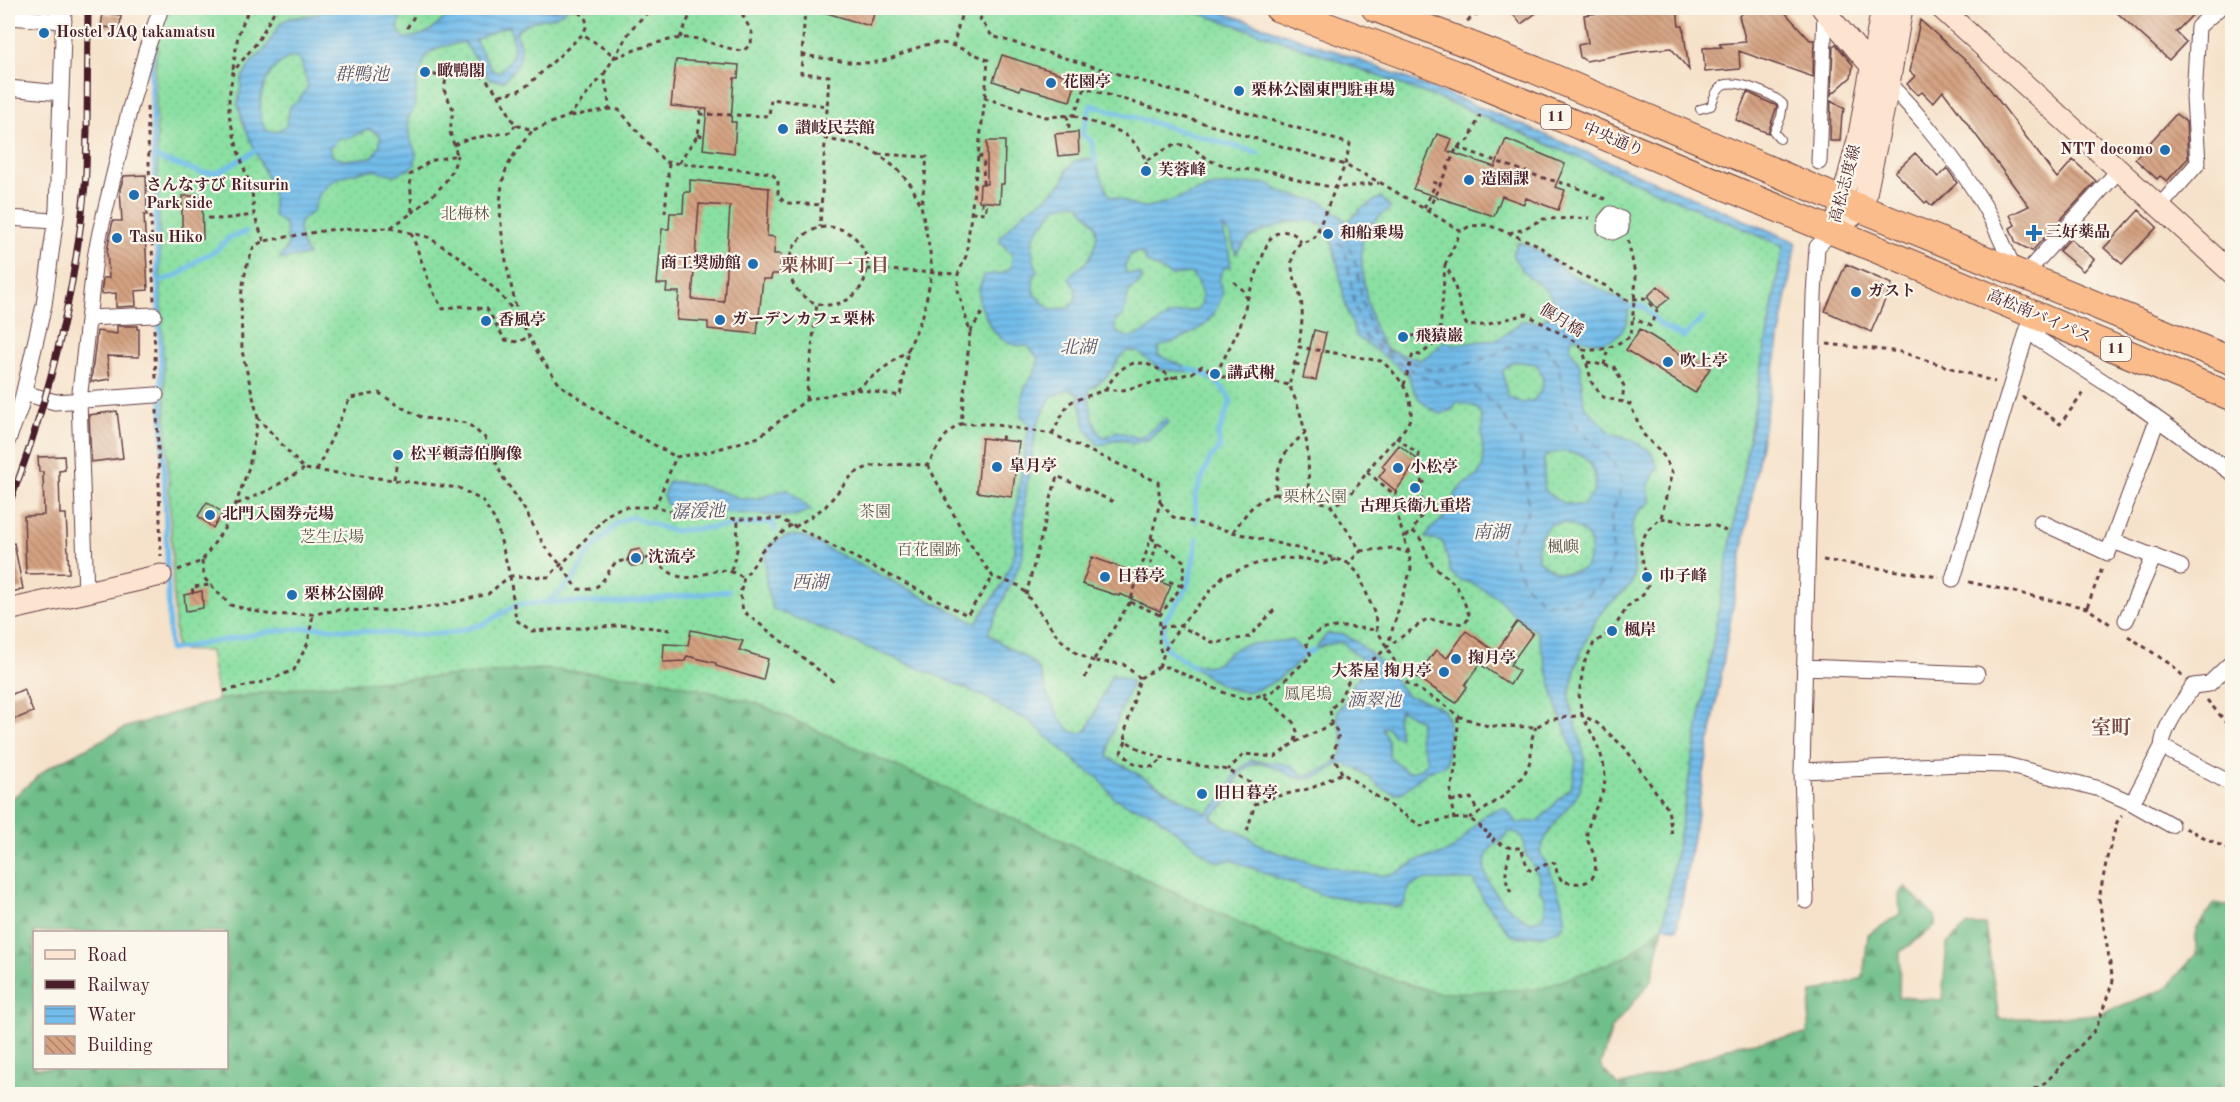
<svg xmlns="http://www.w3.org/2000/svg" width="2240" height="1102" viewBox="0 0 2240 1102" font-family="'Old Standard TT','Noto Serif JP',serif">
	<style>
		.forest { fill: url(#forest-firs); stroke: #5c6e5a; stroke-width: 1.5; fill-rule: evenodd }
		.garden { fill: url(#garden-dots); stroke: #6a8067; stroke-width: 1.5 }
		.water { fill: url(#water-rules); stroke: #5e6e8b; stroke-width: 1.5; fill-rule: evenodd }
		.lines { fill: none; stroke-linecap: round; stroke-linejoin: round }
		.stream { stroke: #72bdeb; stroke-width: 5 }
		.ferry { stroke: #58566e; stroke-width: 1.5; stroke-dasharray: 8 6; stroke-linecap: butt }
		.building { fill: url(#building-back-hatch); fill-rule: evenodd }
		.lane-casing { stroke: #643c43; stroke-width: 10 }
		.street-casing { stroke: #643c43; stroke-width: 17 }
		.secondary-casing { stroke: #643c43; stroke-width: 23 }
		.highway-casing { stroke: #643c43; stroke-width: 29 }
		.path { stroke: #643c43; stroke-width: 3; stroke-dasharray: 4.5 4.5; stroke-linecap: butt }
		.lane { stroke: #fff; stroke-width: 8 }
		.street { stroke: #fff; stroke-width: 15 }
		.secondary { stroke: #fde4d0; stroke-width: 21 }
		.highway { stroke: #f9bc8a; stroke-width: 27 }
		.rail-casing { stroke: #4a1f2b; stroke-width: 7 }
		.rail { stroke: #fbf7ec; stroke-width: 4.5; stroke-dasharray: 14; stroke-linecap: butt }
		.poi-dot { fill: #1f6fb2; stroke: #fbf7ec; stroke-width: 2 }
		.labels { text-anchor: middle; dominant-baseline: central; stroke-width: 4.5; stroke-linejoin: round; paint-order: stroke }
		.shield { fill: #fbf7ec; stroke: #7f6065; stroke-width: 1.5 }
		.shield-label { font-size: 15px; font-weight: bold; fill: #4a1f2b }
		.poi-label { font-size: 16px; font-weight: bold; fill: #4a1f2b; stroke: #fbf7ec; text-anchor: start }
		.street-label { font-size: 16px; fill: #4a1f2b; stroke: #fbf7ec }
		.park-label { font-size: 16px; fill: #5d594f; stroke: #fbf7ec }
		.water-label { font-size: 18px; font-style: italic; fill: #58566e; stroke: #fbf7ec }
		.neighbourhood-label { font-size: 18px; font-weight: bold; fill: #7a4d49; stroke: #fbf7ec }
		.quarter-label { font-size: 20px; font-weight: bold; fill: #7a4d49; stroke: #fbf7ec }
	</style>
	<defs>
		<pattern id="forest-firs" width="22" height="20" patternUnits="userSpaceOnUse" patternTransform="scale(1.5)"><rect width="22" height="20" fill="#6fbe89"/><path d="M5 1l3.5 6h-7zM16 11l3.5 6h-7z" fill="#5d9a70"/></pattern>
		<pattern id="garden-dots" width="8" height="8" patternUnits="userSpaceOnUse" patternTransform="scale(1.5)"><rect width="8" height="8" fill="#8ae0a3"/><path d="M2 2h.1M6 6h.1" fill="none" stroke="#79c08c" stroke-width="1.8" stroke-linecap="round"/></pattern>
		<pattern id="water-rules" width="6" height="5" patternUnits="userSpaceOnUse" patternTransform="scale(1.5)"><rect width="6" height="5" fill="#72bdeb"/><path d="M0 2.5h6" fill="none" stroke="#6099bf"/></pattern>
		<pattern id="building-back-hatch" width="6" height="6" patternUnits="userSpaceOnUse" patternTransform="scale(1.5)"><rect width="6" height="6" fill="#d4a281"/><path d="M-1 5l2 2M0 0l6 6M5-1l2 2" fill="none" stroke="#ae836a"/></pattern>
	</defs>
	<rect width="100%" height="100%" fill="#fbf7ec"/>
	<filter id="ink" filterUnits="userSpaceOnUse"><feTurbulence type="fractalNoise" baseFrequency=".0167" numOctaves="2"/><feDisplacementMap in="SourceGraphic" scale="12" xChannelSelector="R" yChannelSelector="G"/><feConvolveMatrix kernelMatrix="1 2 1 2 8 2 1 2 1" color-interpolation-filters="sRGB"/></filter>
	<filter id="wash" filterUnits="userSpaceOnUse"><feTurbulence type="fractalNoise" baseFrequency=".008" numOctaves="4" result="noise"/><feDisplacementMap in="SourceGraphic" scale="24" xChannelSelector="R" yChannelSelector="G"/><feGaussianBlur stdDeviation="1.35" result="paint"/><feColorMatrix in="noise" values="0 0 0 0 0 0 0 0 0 0 0 0 0 0 0 0 0 1.4 0 .05"/><feComposite in="paint" operator="in"/></filter>
	<g filter="url(#wash)">
		<rect width="100%" height="100%" fill="#f6e2ca"/>
		<path class="forest" d="M544,669L652,678L756,703L1079,848L1298,950L1438,993L1628,956L1663,926L1652,980L1612,1028L1600,1066L1618,1086L1658,1075L1736,1045L1807,1034L1812,993L1863,978L1868,935L1900,914L1899,894L1905,887L1935,916V926L1900,952L1899,997L1942,1000L1947,944L1968,925H1985L1999,1019L2097,1015L2165,989L2196,954V929L2214,903L2232,906V1094H8V802L48,768L127,727L218,700L311,686ZM34,932H226V1068H34Z"/>
		<path class="garden" d="M168,8H1184L1318,53L1466,109L1783,246L1663,926L1628,956L1540,989L1438,993L1298,950L1079,848L756,703L652,678L543,669L311,686L218,700L210,651L176,650L162,324L155,70L158,35Z"/>
		<path class="water" d="M324,8H402L398,29L404,38C425,38 441,25 452,8H534L556,10L559,8H568C551,25 536,12 516,32L521,50L519,63L504,81L490,80L464,42L440,47L427,54L417,80L414,108L408,119L409,136L416,153L415,164L410,169L395,175L373,170L363,171L343,176L331,182L319,195L313,211L301,221L299,228L301,242L308,255L279,260L288,246L285,224L274,216L272,190L242,120L238,104L242,78L252,61L264,51L281,22L291,18L319,14ZM509,25C516,48 517,55 499,72L493,71L475,40ZM295,57L301,61L308,87L298,101L290,106L286,126L275,132L266,130C251,108 266,60 295,57ZM369,129L380,135V145L373,157L344,160L332,156L329,147L335,145L338,138H349Z
			M1184,8H1210L1344,54L1490,111L1796,242L1677,929L1663,926L1783,246L1466,109L1318,53Z
			M1087,158L1096,163L1109,195L1138,207H1147L1165,203L1209,187L1260,183L1271,185L1280,192L1323,202L1347,222L1362,208L1381,197L1391,208C1380,217 1366,225 1363,239C1357,259 1370,331 1385,347C1393,354 1410,356 1420,360L1429,355L1445,341L1454,345L1499,339L1522,321L1539,322L1554,313C1552,287 1546,292 1530,278C1522,271 1517,264 1512,254L1519,242C1540,249 1554,264 1572,275C1591,285 1610,293 1628,304C1631,323 1619,344 1596,342C1588,342 1580,338 1572,337L1570,349L1580,364L1584,405L1610,432L1632,440L1650,451L1658,467L1648,486L1651,502C1615,524 1641,550 1633,580C1630,589 1608,604 1601,613C1592,624 1578,657 1575,671C1573,680 1568,694 1570,702C1577,740 1592,750 1579,791C1577,799 1568,806 1563,813C1554,824 1544,838 1540,852C1547,864 1567,908 1565,921C1564,924 1562,927 1560,929L1544,935L1520,937L1511,935L1483,899L1473,880H1424L1410,886L1403,906L1394,907L1320,894L1231,860L1218,862L1214,861L1151,812L1130,806L1114,798L1097,776L1088,772L1028,720L1007,711L989,699L938,676L773,609C766,591 763,566 767,547C779,539 787,534 802,536L976,623L1002,585L1015,552L1014,521L1029,423L1021,416C1021,410 1021,402 1022,396C1026,383 1036,373 1039,360L1028,346C1009,347 998,339 988,322C985,316 984,309 979,304V289L984,275L1000,274L1010,269L1013,255L1001,243L1000,237L1025,211L1046,198L1063,182L1067,169L1075,161ZM1074,203L1080,205C1083,212 1088,214 1092,220C1102,233 1094,255 1083,265C1078,270 1072,271 1069,278L1076,290V299L1069,308L1050,309L1034,294L1033,277L1038,271C1032,258 1029,242 1038,229C1040,225 1045,223 1047,219C1056,206 1057,205 1074,203ZM1294,221H1313L1325,226L1329,233L1338,266L1345,303L1356,336L1408,374C1413,393 1421,406 1441,414L1452,410L1457,403C1488,406 1481,417 1482,441C1482,450 1486,460 1482,468C1478,480 1465,481 1459,489C1452,498 1450,509 1443,518C1436,527 1430,525 1426,538L1443,542L1451,573L1460,580L1472,583L1498,598L1514,615L1537,632L1557,707L1574,753L1576,761L1571,787L1538,821L1517,823L1506,809C1479,805 1467,844 1446,853C1437,857 1427,856 1419,860C1408,865 1399,874 1386,875C1367,877 1285,857 1266,848C1258,845 1251,838 1243,834C1232,829 1220,826 1211,817C1216,812 1223,807 1228,801C1235,791 1235,775 1246,768C1268,752 1286,781 1307,779C1319,778 1331,769 1341,763L1358,769L1383,789L1395,794L1403,792L1428,771L1438,768L1447,763L1449,723L1444,710L1421,699L1407,696L1384,665L1358,643L1344,634H1327L1314,650L1325,645L1342,642L1368,665L1351,687L1347,699L1338,710L1337,716L1343,741V750L1340,757L1330,766L1309,775H1303L1291,765L1252,760L1235,773L1228,794L1206,813L1108,757L1110,739L1132,682L1112,674L1088,728L1082,733H1074C1062,725 1051,705 1046,690C1043,682 1043,675 1037,668C1024,651 1001,648 988,633L1023,557L1025,495L1037,425L1051,397L1069,389L1078,394L1086,429L1098,445C1111,444 1120,434 1131,444L1147,440L1169,422L1166,418L1146,434L1139,438L1117,431L1107,437L1101,436C1092,422 1089,406 1089,389C1098,384 1106,378 1112,370C1117,362 1119,357 1127,351L1138,352L1159,369L1189,372L1187,368L1158,355L1159,347C1191,336 1214,327 1223,292C1218,282 1218,277 1225,267L1231,268L1228,244L1225,238L1223,227L1230,235L1236,254C1249,232 1271,228 1294,221ZM1139,252L1144,255L1146,262L1172,276L1190,273C1198,278 1209,304 1196,309C1188,313 1177,312 1169,316C1153,323 1134,349 1115,330V323L1119,318L1123,317L1129,291C1135,286 1142,285 1142,275L1126,273L1125,266L1131,254ZM1513,361L1536,364C1546,380 1545,386 1534,400L1522,403L1507,396L1503,371ZM1563,451L1582,455L1591,465L1596,478L1593,493L1583,505C1565,505 1557,502 1544,489V458L1550,454ZM1566,523C1592,533 1597,544 1584,569C1563,576 1555,574 1538,560C1536,544 1540,535 1550,524ZM1400,710L1409,714L1420,721L1419,738L1427,760C1422,769 1417,772 1407,772L1389,756L1388,741L1382,727L1388,728L1394,736L1400,737L1397,719ZM1509,832L1518,833L1523,839L1525,853L1540,878V890L1545,899V909L1542,918L1530,922C1508,910 1473,879 1489,851C1492,845 1504,840 1509,832Z
			M669,481L689,483L717,490L743,499H756L787,489L811,510L792,517L681,509L666,504L663,495Z
			M1292,640L1307,654C1261,698 1241,705 1189,663L1205,666L1217,664L1227,654L1242,645Z"/>
		<g class="lines">
			<path class="stream" d="M153,49L151,70L170,650L268,632L314,627L412,635L452,633L483,624L516,605L549,602L616,603L729,591
				M154,157L203,173L219,172L255,151
				M1096,163L1091,141L1082,134L1091,105L1258,153
				M158,282L180,274L202,257L214,252L230,237L246,232
				M1629,307L1643,306L1661,325L1683,337L1703,318
				M1187,368C1212,377 1217,378 1231,401L1218,435L1220,448L1210,458L1195,496L1196,521
				M549,602L574,579L589,552L618,522L631,517L673,531L773,522L775,530
				M1302,656L1314,650
				M1193,666L1166,648C1156,613 1174,615 1186,589C1192,576 1194,554 1197,539"/>
			<path class="ferry" d="M1328,234L1346,237L1357,268L1362,300L1372,333L1383,349L1428,369L1454,368L1483,359L1517,344L1544,346L1558,363L1564,398L1579,430L1612,460L1623,484L1611,516L1613,555L1607,578L1580,601L1544,603L1525,585L1509,547L1528,512L1527,477L1520,440L1497,407L1475,387L1448,386L1423,377L1393,359L1365,337L1355,307L1345,248Z"/>
		</g>
		<g id="blocks">
			<path class="building" d="M821,8H876L870,26L820,11Z
				M1508,8H1543L1521,24Z
				M1621,8H1677L1679,26H1683L1689,70L1671,48L1640,51L1586,61L1580,57L1578,45L1588,43L1584,15L1621,10Z
				M1749,8H1781L1810,40H1814L1813,77L1739,51L1740,69L1705,72L1703,48L1722,47L1719,44L1746,42L1739,16Z
				M2112,8H2199L2176,32L2186,42L2169,60Z
				M103,13L121,15L120,28L101,27Z
				M1920,20L1974,68L2057,178L2073,160L2096,181L2032,251L2016,243L2010,228L2015,225L2010,215L2029,206L1943,91L1933,103L1922,92L1918,95L1907,84L1915,76L1910,72Z
				M1836,44L1853,65L1851,77L1831,95L1833,46Z
				M1002,55L1077,79L1070,101L1021,87L1020,90L993,81Z
				M676,60L739,65L738,78H734L731,122H736L734,153L703,149L707,109L671,106Z
				M1747,92L1777,106L1768,133L1736,120Z
				M1831,100L1845,109L1842,114L1840,141H1830Z
				M2176,114L2186,122L2188,158L2167,181L2160,176L2157,179L2135,159Z
				M1078,132L1079,154L1058,156L1055,134Z
				M1437,134L1452,139L1447,151L1495,167L1506,139L1565,164L1555,187L1565,190L1558,210L1526,198L1524,204L1502,196L1494,216L1413,189Z
				M987,141H1005L1004,184H1001L1000,203L979,201L980,184H987Z
				M1915,153L1938,177L1947,168L1957,183L1932,206L1927,201L1925,203L1895,172Z
				M146,175L147,215H144L148,290L135,291L136,306L116,307V293L101,294L103,278H109L107,252L110,234L113,221H122L120,189L124,176Z
				M690,180L769,188L767,236L775,237L774,254H781L780,274H772L771,279H763L757,334L708,329V322L677,320L679,292H666L667,284H657L662,229H669L670,213H683L684,192H690ZM699,204L730,206L724,302L692,299Z
				M182,196H202L203,239L182,238Z
				M2139,210L2157,227L2122,264L2104,248Z
				M2070,239L2094,259L2083,271L2059,251Z
				M1846,264L1892,284L1871,332L1825,311Z
				M1658,286L1670,298L1657,308L1647,297Z
				M117,326H137V329H139V357L107,356L110,379L91,382L97,331L117,334Z
				M1640,329L1696,364L1698,361L1710,368L1695,393L1626,350Z
				M1314,330L1326,333L1316,380L1303,378Z
				M117,411L123,458L91,462L89,415Z
				M982,438L1019,442L1012,497L977,492Z
				M1399,445L1418,460L1396,491L1379,477L1385,469L1382,466Z
				M64,456L65,470L59,471L60,514H66L69,573L26,574L24,516L44,515L43,472H39L38,457Z
				M207,502L223,513L213,528L198,516Z
				M14,543L23,589L8,593V544Z
				M640,549L644,557L642,565L632,566L627,560L631,551Z
				M1092,557L1171,586L1160,611L1120,594L1119,596L1082,584Z
				M202,591L203,608L186,611L184,595Z
				M1517,622L1533,633L1510,665L1519,671L1510,685L1480,664L1465,685L1467,687L1456,703L1416,677L1436,650L1447,658L1466,631L1496,652Z
				M691,630L743,641L739,650L768,659L763,680L716,666V663L687,656L685,661L663,662L664,644L688,645Z
				M24,689L33,712L8,722V696Z"/>
		</g>
	</g>
	<g filter="url(#ink)">
		<use href="#blocks" fill-opacity="0" stroke="#643c43" stroke-width="1.5"/>
		<g class="lines">
			<defs>
				<path id="lane" d="M1700,109L1711,106C1714,98 1716,89 1723,85C1737,79 1773,94 1783,104L1781,117L1774,132L1780,139"/>
				<path id="street" d="M8,17L64,21
					M1889,84C1920,115 1957,162 1980,199C1994,221 2004,246 2014,270
					M8,88L61,93
					M1819,162L1825,12
					M2159,207L2198,163L2194,98L2198,27L2218,9
					M1611,214L1621,219V228L1613,232L1605,228L1606,220Z
					M8,218L55,221
					M2025,274L2119,170
					M88,318L154,315
					M2032,318L2038,339L2124,395L2232,473
					M24,393L55,402L156,395
					M8,440L20,408L44,305L57,209L64,8
					M2041,522L2108,553L2157,420
					M2113,541L2181,567
					M1953,579L2032,315
					M86,592L79,401L95,258L100,232L129,112L146,51L161,8
					M2126,620L2154,556
					M1804,667L1977,674
					M2162,747C2163,726 2182,704 2193,686L2209,684L2232,662
					M1802,771L1962,764L2006,765L2100,789L2132,803L2162,747L2232,784
					M2132,803L2171,825
					M1806,901L1802,771L1814,295L1817,247L1833,230"/>
				<path id="secondary" d="M1822,8L1871,66
					M1941,8L2232,273
					M1838,216L1858,140L1882,8
					M1833,230L1863,208L1889,84L1902,8
					M8,610L161,575"/>
				<path id="highway" d="M1278,8L1455,74L2232,397
					M1375,8L1535,70L1843,201L2232,361"/>
			</defs>
			<use href="#lane" class="lane-casing"/>
			<use href="#street" class="street-casing"/>
			<use href="#secondary" class="secondary-casing"/>
			<use href="#highway" class="highway-casing"/>
			<path class="path" d="M571,8L585,16L587,25L583,34
				M805,8L801,73L829,76L820,227
				M986,9L980,19L992,36L1350,144L1345,165L1315,237L1308,241L1301,242C1280,264 1301,283 1302,308C1303,321 1300,334 1299,347
				M1467,21L1486,8
				M407,28L419,8
				M680,38L693,8
				M953,47L963,8
				M802,55C826,58 852,65 877,62C898,59 918,43 940,43C951,43 976,55 988,60L985,98
				M233,69L238,35L249,8
				M425,72L446,78
				M604,74L632,28L652,8
				M500,95L518,91L528,85L583,34L616,57C638,49 674,34 698,39C713,43 727,49 743,51L751,44L752,33L739,8
				M147,107L154,301
				M700,114L769,116L771,99L827,106
				M1067,115L1070,132
				M1074,115C1098,128 1123,124 1139,149C1145,157 1147,161 1146,171
				M571,116L610,109
				M698,135L704,136
				M454,145L467,139L511,132L515,125
				M1457,147L1540,177L1573,186L1605,199
				M878,154L927,157L922,203
				M978,156L987,157
				M1147,160L1175,144L1189,146L1211,161L1236,169L1271,171L1301,181L1336,188L1379,183
				M679,163L698,135L701,108
				M983,184L984,157
				M1424,208L1436,183L1432,182
				M1428,211L1457,147L1469,140L1480,115
				M971,212L986,213V205H982V202
				M412,213C431,197 453,181 457,155
				M665,213L669,163
				M208,218L222,219L254,215
				M789 266a39 39 0 1 1 78 0a39 39 0 1 1-78 0Z
				M390,228L428,237L459,257L496,290L519,317L540,357L560,385L617,424L676,457
				M1317,230L1328,234
				M411,233C422,259 428,287 443,309L459,306L487,309L505,340L519,342L529,336
				M1509,233L1521,230L1543,219L1590,218
				M1628,240L1636,278L1631,336C1613,347 1604,351 1583,350L1592,383L1603,397L1630,404L1643,434L1663,455L1672,472L1661,518L1647,530L1640,547L1648,586L1643,595L1628,606L1612,631L1594,643L1584,663L1579,694L1582,715L1597,723L1625,748L1668,809L1672,835
				M264,241L254,215L252,191L238,151L229,115V97L233,72L258,41L276,8
				M1445,265L1461,231
				M867,269L958,274
				M1234,282L1243,290L1247,300
				M518,315C509,277 492,211 505,173C510,158 523,142 533,130
				M154,329L156,379
				M970,332L982,313
				M1403,337L1440,333
				M1827,344L1901,352L1995,382
				M1587,362L1614,367L1624,386L1622,402
				M1295,364L1306,366
				M1604,365L1608,348
				M1216,374L1240,327L1247,300L1267,244L1273,235L1283,231L1294,234L1301,242
				M1404,385L1413,354L1420,355L1434,344L1440,333L1445,265C1456,280 1459,308 1467,326L1485,325L1526,314L1574,341L1583,349
				M856,389L908,350
				M1105,390C1116,372 1129,356 1152,366C1160,369 1166,374 1174,378
				M2022,396L2060,424L2086,390
				M806,400L817,303
				M157,410L161,556
				M258,418L242,351L241,296L246,268L254,246L264,241L328,230L390,228L412,213L410,175L430,161L457,155L450,132L453,109L444,90L446,78L464,68C490,74 503,102 515,125L533,130L569,116L604,74L610,109L619,110L665,162L771,173L778,180V196L786,203L822,205
				M961,424H991L1052,434L1158,482L1160,502L1151,538L1130,602L1093,661L1123,664L1140,678L1125,732L1126,741L1143,751L1172,761L1228,770L1274,797L1312,788L1342,773L1421,826L1445,819L1469,818L1481,827L1480,829L1486,831L1485,833L1490,835L1488,837L1494,839L1493,841L1511,848H1521L1528,869L1532,871L1551,862L1555,863L1557,873L1562,881C1581,886 1599,885 1595,859C1594,851 1586,842 1587,833C1589,819 1597,807 1602,794C1612,767 1594,738 1582,715L1548,720L1536,727L1488,726L1458,716L1442,703L1407,683L1377,630L1375,615L1359,574L1348,563L1361,551L1331,506L1308,496C1310,456 1307,422 1289,385L1299,347L1381,361C1397,373 1421,402 1407,425C1398,439 1383,450 1373,464C1357,484 1356,495 1331,506
				M1052,434L1068,404L1073,401L1105,390H1123L1192,373L1202,366L1221,377H1227L1236,374L1289,385
				M1396,437L1418,454L1421,463L1422,515L1412,531
				M1002,440L1003,432
				M928,465L966,538L993,577L1020,586L1059,638L1076,653L1093,661L1083,682
				M317,470L350,398L379,393L401,407L423,418L467,423L485,438L502,476L522,505L545,547L561,565L578,589C603,592 602,578 616,562C625,561 640,556 649,559C661,563 668,575 682,577C708,581 713,559 744,578
				M1367,472L1395,495
				M394,479L398,455
				M1421,482L1430,483
				M1396,491L1395,508L1404,538
				M1275,494L1308,496
				M1160,502L1173,517L1324,555L1348,563
				M237,504L269,490L304,469
				M655,507L676,457L708,452L759,437L806,400L856,389L900,396L908,350L923,315L932,273L930,252L921,205L911,185L897,169L878,154L859,145L826,139
				M1661,518L1716,526L1726,531
				M791,525L760,552L757,560L744,578L740,594L743,611L834,682
				M795,527L825,507L853,474L870,466L905,464L928,465C937,449 944,432 961,424L970,332L958,290V274L966,256L985,98L1046,117L1074,115L1085,88L1345,165L1381,183L1461,231L1470,226L1488,225L1536,244L1575,272L1606,286L1627,300L1644,298L1657,311L1650,326L1633,318
				M1233,532C1245,515 1254,500 1275,494C1278,462 1281,454 1305,433
				M1151,538L1185,562L1182,586L1160,615L1159,645L1162,655
				M1157,543L1148,573L1181,586
				M1361,551L1393,548L1409,553
				M1823,560L1939,577
				M202,561L204,578L230,605L271,615L313,614L339,610L387,611L438,606L488,594L510,576
				M178,570L202,561L230,520L249,467L258,418L304,469L459,488L483,501L496,522L510,576L548,577L571,555L607,515L622,507H655L671,512L701,515L738,519H780L967,615L993,577
				M731,570L737,550L738,519
				M510,576L516,620L532,631L631,625L670,630
				M1969,582L2087,608L2110,624
				M193,593L192,587L210,585
				M1026,595L1057,476L1114,502
				M1130,602L1160,615
				M2087,607L2103,566
				M1160,627L1180,626L1214,643L1249,637L1276,608
				M2128,636L2173,666L2183,676
				M1159,667L1166,648L1180,626L1223,576L1252,565L1282,558L1306,559L1324,564L1337,559
				M1140,678L1159,667H1168L1227,694L1244,699L1263,695L1293,722L1297,731L1295,742L1275,757L1244,754L1228,770
				M224,691L267,681L294,670L308,643L313,614
				M1263,695L1273,691L1311,656L1306,642C1324,620 1352,628 1377,630
				M2207,700L2232,729
				M1126,741L1121,752L1135,764L1153,767L1164,758
				M1296,742L1332,724
				M1342,773L1333,755L1339,734L1332,724L1330,710L1339,700L1348,682L1364,665L1377,657L1387,647L1427,619L1464,624L1470,617C1466,608 1462,594 1456,586C1449,576 1435,571 1429,559C1423,548 1424,538 1412,531L1404,538L1409,553L1411,569L1387,647
				M1451,801L1471,798L1478,813
				M1469,818C1488,809 1526,783 1530,760C1533,746 1529,742 1536,727
				M1454,820L1450,795L1457,760L1458,716
				M2185,828L2232,851
				M1247,831L1255,804L1274,797
				M1511,892C1502,878 1507,863 1511,848
				M2027,1094L2046,1082L2096,1029L2113,981L2099,899L2107,858L2117,822L2122,816"/>
			<use href="#lane" class="lane"/>
			<use href="#street" class="street"/>
			<use href="#secondary" class="secondary"/>
			<use href="#highway" class="highway"/>
			<defs>
				<path id="rail" d="M8,507C48,404 75,296 85,185C87,167 86,149 87,131C87,90 88,49 88,8"/>
			</defs>
			<use href="#rail" class="rail-casing"/>
			<use href="#rail" class="rail"/>
		</g>
	</g>
	<g class="poi-dot">
		<circle cx="44" cy="33" r="6"/>
		<circle cx="425" cy="72" r="6"/>
		<circle cx="1051" cy="83" r="6"/>
		<circle cx="1239" cy="91" r="6"/>
		<circle cx="783" cy="129" r="6"/>
		<circle cx="2165" cy="150" r="6"/>
		<circle cx="1146" cy="171" r="6"/>
		<circle cx="1469" cy="180" r="6"/>
		<circle cx="134" cy="195" r="6"/>
		<path d="M2031 224h6v6h6v6h-6v6h-6v-6h-6v-6h6z"/>
		<circle cx="1328" cy="234" r="6"/>
		<circle cx="117" cy="238" r="6"/>
		<circle cx="753" cy="264" r="6"/>
		<circle cx="1856" cy="292" r="6"/>
		<circle cx="720" cy="320" r="6"/>
		<circle cx="486" cy="321" r="6"/>
		<circle cx="1403" cy="337" r="6"/>
		<circle cx="1668" cy="362" r="6"/>
		<circle cx="1215" cy="374" r="6"/>
		<circle cx="398" cy="455" r="6"/>
		<circle cx="997" cy="467" r="6"/>
		<circle cx="1398" cy="468" r="6"/>
		<circle cx="1415" cy="488" r="6"/>
		<circle cx="210" cy="515" r="6"/>
		<circle cx="636" cy="558" r="6"/>
		<circle cx="1105" cy="577" r="6"/>
		<circle cx="1647" cy="577" r="6"/>
		<circle cx="292" cy="595" r="6"/>
		<circle cx="1612" cy="631" r="6"/>
		<circle cx="1456" cy="659" r="6"/>
		<circle cx="1444" cy="672" r="6"/>
		<circle cx="1202" cy="794" r="6"/>
	</g>
	<g class="labels">
		<g class="shield">
			<rect x="1541" y="105" width="30" height="24" rx="4.5"/>
			<rect x="2101" y="337" width="30" height="24" rx="4.5"/>
		</g>
		<g class="shield-label">
			<text x="1556" y="117">11</text>
			<text x="2116" y="349">11</text>
		</g>
		<g class="poi-label">
			<text x="56" y="33">Hostel JAQ takamatsu</text>
			<text x="437" y="72">瞰鴨閣</text>
			<text x="1063" y="83">花園亭</text>
			<text x="1251" y="91">栗林公園東門駐車場</text>
			<text x="795" y="129">讃岐民芸館</text>
			<text x="2153" y="150" text-anchor="end">NTT docomo</text>
			<text x="1158" y="171">芙蓉峰</text>
			<text x="1481" y="180">造園課</text>
			<text x="146" y="186">さんなすび Ritsurin<tspan x="146" dy="18">Park side</tspan></text>
			<text x="2046" y="233">三好薬品</text>
			<text x="1340" y="234">和船乗場</text>
			<text x="129" y="238">Tasu Hiko</text>
			<text x="741" y="264" text-anchor="end">商工奨励館</text>
			<text x="1868" y="292">ガスト</text>
			<text x="732" y="320">ガーデンカフェ栗林</text>
			<text x="498" y="321">香風亭</text>
			<text x="1415" y="337">飛猿巌</text>
			<text x="1680" y="362">吹上亭</text>
			<text x="1227" y="374">講武榭</text>
			<text x="410" y="455">松平頼壽伯胸像</text>
			<text x="1009" y="467">皐月亭</text>
			<text x="1410" y="468">小松亭</text>
			<text x="1415" y="507" text-anchor="middle">古理兵衛九重塔</text>
			<text x="222" y="515">北門入園券売場</text>
			<text x="648" y="558">沈流亭</text>
			<text x="1117" y="577">日暮亭</text>
			<text x="1659" y="577">巾子峰</text>
			<text x="304" y="595">栗林公園碑</text>
			<text x="1624" y="631">楓岸</text>
			<text x="1468" y="659">掬月亭</text>
			<text x="1432" y="672" text-anchor="end">大茶屋 掬月亭</text>
			<text x="1214" y="794">旧日暮亭</text>
		</g>
		<g class="street-label">
			<text transform="translate(1613 140) rotate(23)">中央通り</text>
			<text transform="translate(1846 184) rotate(-75)">高松志度線</text>
			<text transform="translate(2039 317) rotate(23)">高松南バイパス</text>
			<text transform="translate(1561 321) rotate(32)">偃月橋</text>
		</g>
		<g class="park-label">
			<text x="465" y="215">北梅林</text>
			<text x="1315" y="498">栗林公園</text>
			<text x="875" y="513">茶園</text>
			<text x="332" y="538">芝生広場</text>
			<text x="1563" y="548">楓嶼</text>
			<text x="929" y="551">百花園跡</text>
			<text x="1308" y="695">鳳尾塢</text>
		</g>
		<g class="water-label">
			<text x="362" y="75">群鴨池</text>
			<text x="1078" y="348">北湖</text>
			<text transform="translate(698 512) rotate(-2)">潺湲池</text>
			<text x="1491" y="533">南湖</text>
			<text x="810" y="583">西湖</text>
			<text x="1374" y="701">涵翠池</text>
		</g>
		<g class="neighbourhood-label">
			<text x="835" y="266">栗林町一丁目</text>
		</g>
		<g class="quarter-label">
			<text x="2111" y="729">室町</text>
		</g>
	</g>
	<rect width="2240" height="1102" fill="none" stroke="#fbf7ec" stroke-width="30"/>
	<rect x="33" y="931" width="195" height="138" fill="#fbf7ec" stroke="#b4a19f" stroke-width="1.5"/>
	<rect x="45" y="950" width="30" height="9" fill="#fde4d0" stroke="#b4a19f" stroke-width="1.5"/>
	<text x="87" y="961" font-size="18" fill="#4a1f2b">Road</text>
	<rect x="45" y="980" width="30" height="9" fill="#4a1f2b" stroke="#b4a19f" stroke-width="1.5"/>
	<text x="87" y="991" font-size="18" fill="#4a1f2b">Railway</text>
	<rect x="45" y="1006" width="30" height="18" fill="url(#water-rules)" stroke="#b4a19f" stroke-width="1.5"/>
	<text x="87" y="1021" font-size="18" fill="#4a1f2b">Water</text>
	<rect x="45" y="1036" width="30" height="18" fill="url(#building-back-hatch)" stroke="#b4a19f" stroke-width="1.5"/>
	<text x="87" y="1051" font-size="18" fill="#4a1f2b">Building</text>
</svg>
